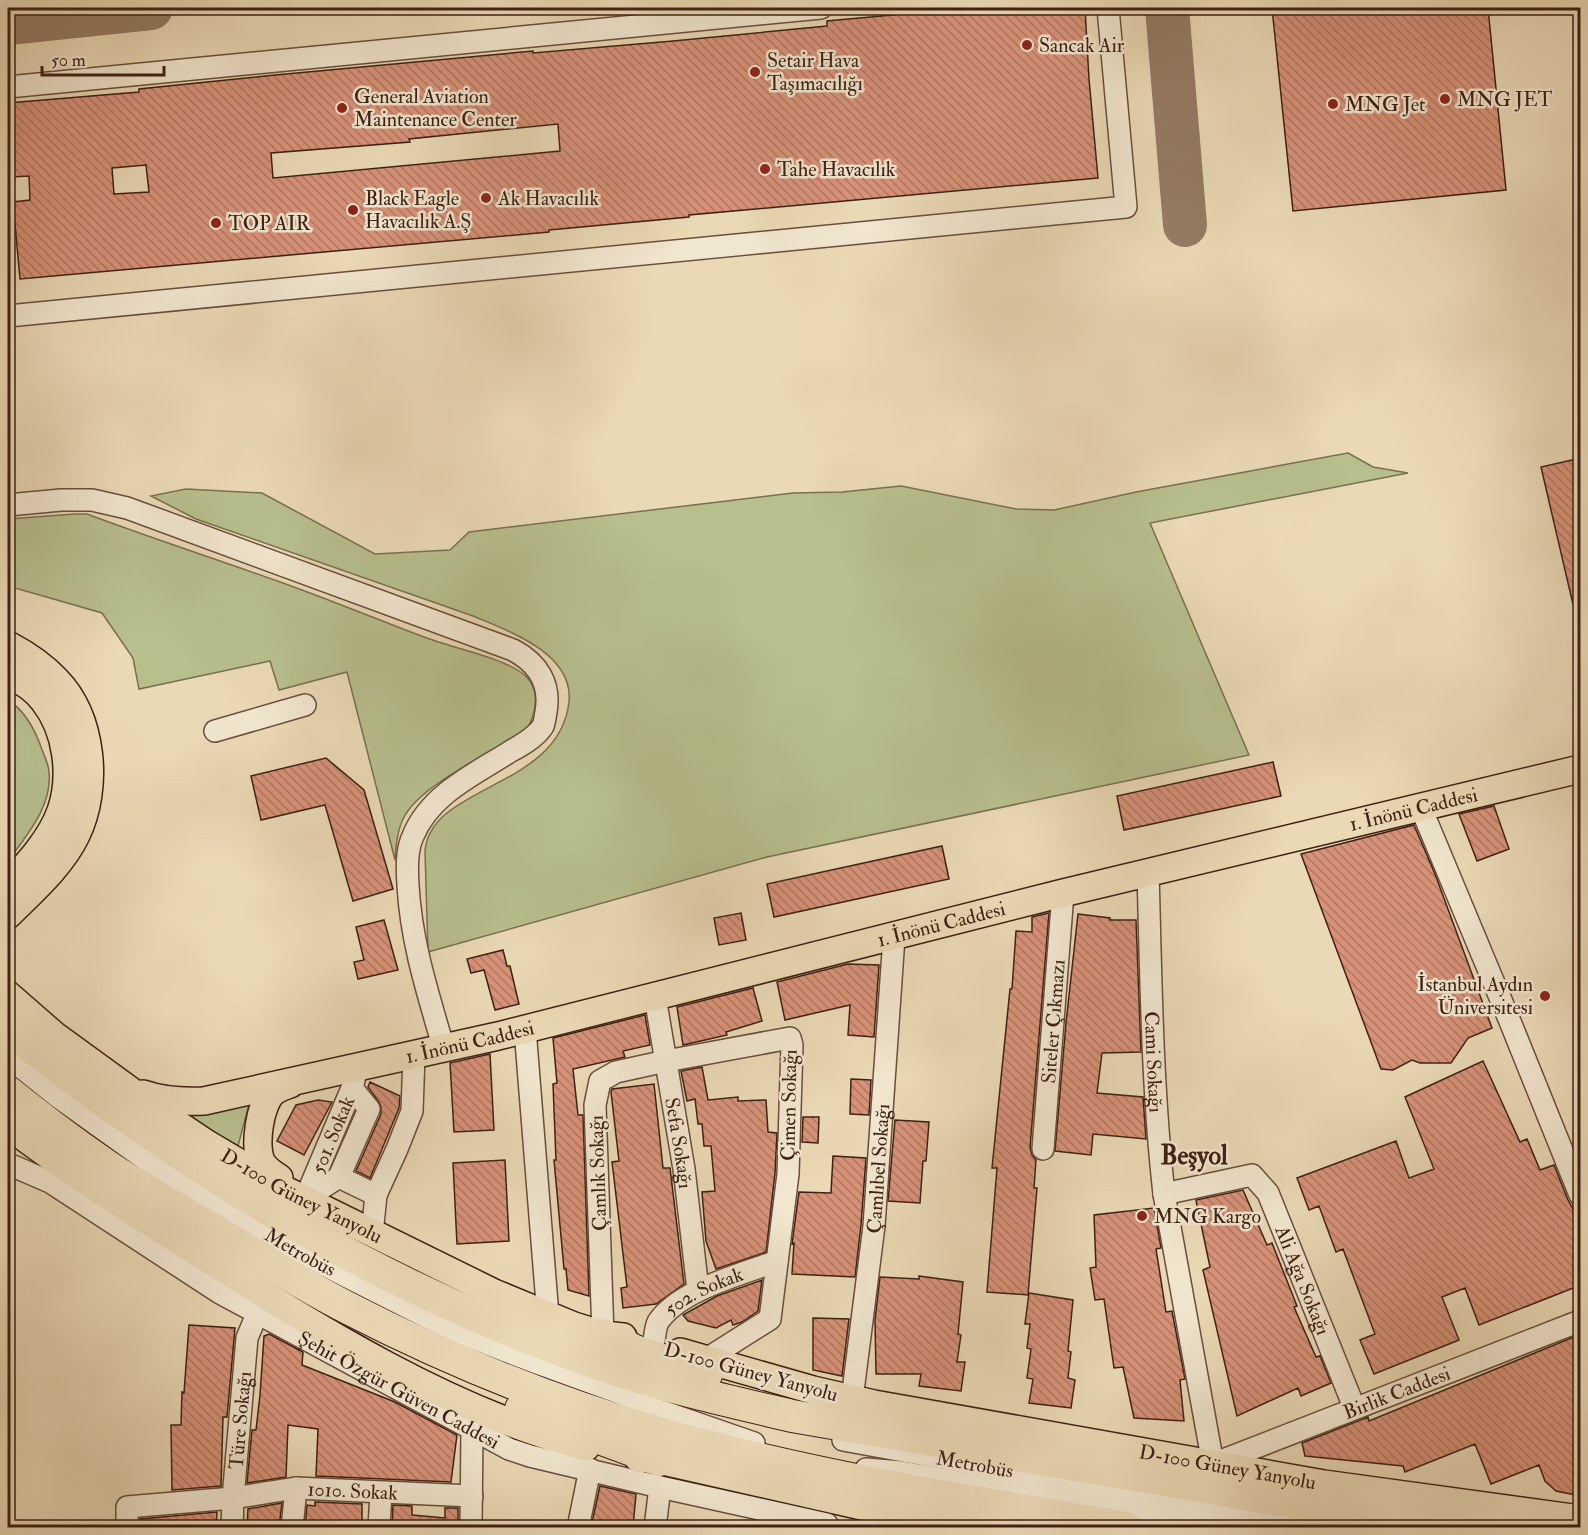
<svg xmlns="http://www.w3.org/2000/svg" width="1588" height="1535" viewBox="0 0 1588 1535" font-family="'IM FELL Double Pica',serif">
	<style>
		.green { fill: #b7bf8d; stroke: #7a7050; stroke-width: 1.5 }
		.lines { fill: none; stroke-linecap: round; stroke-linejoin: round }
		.taxiway { stroke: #947c64; stroke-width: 44 }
		.building { fill: url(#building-back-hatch); stroke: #3e2014; stroke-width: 1.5; fill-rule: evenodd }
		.minor-casing { stroke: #694e3c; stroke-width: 24 }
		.major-casing { stroke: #3e2014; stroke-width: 30 }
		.highway-casing { stroke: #3e2014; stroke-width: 34 }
		.minor { stroke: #f1e6cf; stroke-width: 21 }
		.major { stroke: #ead9b5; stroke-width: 27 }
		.highway { stroke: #ead9b5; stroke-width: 32 }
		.poi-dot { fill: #8f2418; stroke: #f1e6cf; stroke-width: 2 }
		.labels { text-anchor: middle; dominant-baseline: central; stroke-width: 5; stroke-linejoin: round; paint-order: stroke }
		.poi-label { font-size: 20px; fill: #3e2014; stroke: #f1e6cf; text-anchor: start }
		.street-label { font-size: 20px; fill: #3e2014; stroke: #f1e6cf }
		.district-label { font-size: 26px; font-weight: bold; fill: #3e2014; stroke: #f1e6cf }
	</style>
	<defs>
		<pattern id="building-back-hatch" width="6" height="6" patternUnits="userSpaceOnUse" patternTransform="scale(1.5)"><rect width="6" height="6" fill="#d89279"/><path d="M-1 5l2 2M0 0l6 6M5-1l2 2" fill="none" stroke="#b17762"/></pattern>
	</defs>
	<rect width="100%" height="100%" fill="#ead9b5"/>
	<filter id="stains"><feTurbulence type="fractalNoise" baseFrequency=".00333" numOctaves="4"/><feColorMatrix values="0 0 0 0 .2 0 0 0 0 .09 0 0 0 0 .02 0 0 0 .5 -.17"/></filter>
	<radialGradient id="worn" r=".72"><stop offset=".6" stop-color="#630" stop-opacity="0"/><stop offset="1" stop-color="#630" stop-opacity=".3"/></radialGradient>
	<path class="green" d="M1348,453L1373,467L1408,473L1150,523L1249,755L767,857L428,952L425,852C429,784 559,790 569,702C574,653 508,631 473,616L196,519L151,496L186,489L262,493L375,554L450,550L469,532L793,493L842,492L901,486L1016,509L1054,510L1136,492Z
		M75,514H87C151,538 216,559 280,582C328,599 376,619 424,637C452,648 498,656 522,673C543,689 536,716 524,734C491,753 419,785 403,819C397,832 396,846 395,860L347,672L279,690L270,661L139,689L133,658L102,613L8,586V519Z
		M8,700C24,710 33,726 40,744C42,751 46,758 48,766C56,801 28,834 8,861Z
		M249,1104L238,1146L187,1117Z"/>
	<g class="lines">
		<path class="taxiway" d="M1167,8L1185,225
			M8,23L151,8"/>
	</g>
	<path class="building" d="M1019,8H1085L1089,79L1098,178L689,215V217L549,230V232L20,279L13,202L30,200L29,176L11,177L8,142V103L139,92V89L275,75L533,51V53L673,41L827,26V21L947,10L948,13ZM558,124L560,151L273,178L271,153L410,142L409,139ZM146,165L149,192L114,194L112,168Z
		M1272,8H1488L1506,190L1293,211Z
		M1581,458V613H1575L1541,467Z
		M326,758L364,790L393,889L353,901L325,805L261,820L251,776Z
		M1273,762L1281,796L1124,830L1117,796Z
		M1494,806L1509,849L1477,861L1459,814Z
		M1414,825L1435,874L1492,1028L1468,1038L1451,1063H1420L1412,1060L1393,1070L1381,1069L1301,854Z
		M942,846L949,879L774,917L767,884Z
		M741,913L746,940L719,945L714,918Z
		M1049,913L1030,1148L1032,1155L1036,1160L1034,1188H1037L1028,1295L987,1292L997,1168H992L1010,989H1012L1016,931L1032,932V917Z
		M1078,914L1110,918V920H1136L1141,1052L1102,1053L1097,1093L1143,1097L1146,1139L1093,1134L1091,1155L1055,1151L1066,1023Z
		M384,920L398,970L358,979L354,962L364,960L356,927Z
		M503,950L507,966H510L519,1004L495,1010L484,970L471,973L467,959Z
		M848,964L879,965L874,1037L848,1035L850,1005L785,1020L777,982Z
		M753,988L762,1021L726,1032L727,1035L683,1045L677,1007Z
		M645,1015L650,1045L623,1051L625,1057L573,1069L578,1115H583L589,1296L568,1290L566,1269H564L554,1160H556L553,1084L557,1083L553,1038Z
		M490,1054L494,1130L454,1132L450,1063Z
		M1483,1061L1520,1142L1527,1139L1540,1170L1554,1165L1568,1200L1573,1209L1575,1208L1581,1223V1285L1479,1325L1465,1288L1442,1297L1459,1340L1374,1374L1360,1340L1375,1334L1343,1249L1336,1252L1319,1206L1309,1210L1297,1178L1396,1141L1409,1178L1434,1169L1405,1097Z
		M702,1067L708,1100L738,1097V1101L766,1100L768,1132L777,1133L775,1173L766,1252L716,1269L706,1241L702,1192L715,1191L711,1146H704L702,1124H698L695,1099L687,1101L681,1071Z
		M851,1079L871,1080L869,1115L850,1114Z
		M370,1082L400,1096L399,1108L370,1178L356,1171L381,1114V1107L379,1102L368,1087Z
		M654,1084L663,1168H670L684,1284L656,1304L623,1308L621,1288L627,1287L612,1162L619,1161L611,1092L612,1089Z
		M318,1100L332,1102L304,1155L277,1141L296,1105Z
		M803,1117H819L818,1143L802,1142Z
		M895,1120L929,1122L926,1161H923L920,1203L888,1201Z
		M833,1156L866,1158L861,1225L855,1277L792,1274L794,1243L792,1244L799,1192L831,1193Z
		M505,1160L509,1241L457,1244L453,1163Z
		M1243,1190L1267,1245L1272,1243L1297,1306L1294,1307L1316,1357L1320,1356L1331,1383L1301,1396L1298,1388L1237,1416L1203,1270L1210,1267L1196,1200Z
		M1154,1208L1161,1248L1156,1249L1166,1312L1172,1311L1185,1379L1180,1380L1184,1421L1134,1418L1123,1367L1114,1368L1104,1299L1095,1300L1090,1268L1096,1267L1094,1215Z
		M919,1276L963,1282L958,1334L961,1335L957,1362H965L961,1391L919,1386L921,1374H876L875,1320L880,1277L919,1279Z
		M762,1280L758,1311L742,1322L733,1325L731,1320L716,1328L688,1321L683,1315L717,1296Z
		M1029,1293L1073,1300L1068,1351L1071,1352L1068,1378L1075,1380L1071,1408L1029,1403L1033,1379L1027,1378L1031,1349L1027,1348L1030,1324H1025Z
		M813,1318L849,1319L842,1376L813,1370Z
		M189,1325L235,1328L227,1417H223L221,1486L172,1490L171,1425H181L182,1392L184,1393Z
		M269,1334L303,1352L302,1365L395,1402L457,1435L451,1482L316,1476L318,1429L288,1425L286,1477L247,1483L252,1430H256L260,1395L264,1336Z
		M1581,1334V1496L1556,1491L1545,1481L1539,1465L1491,1484L1475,1444L1405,1472L1403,1466L1305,1456L1302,1443L1368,1417L1369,1421Z
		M600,1486L636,1494L633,1527H591Z
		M315,1502L362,1504V1526L325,1525V1527H305L307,1505L315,1506Z
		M282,1503L279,1527H247L248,1509Z
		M393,1505L412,1506V1515L445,1518V1508H458V1527H392Z
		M217,1512L216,1527H140V1519Z"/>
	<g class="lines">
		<defs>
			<g id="minor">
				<path d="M8,87L821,8"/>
				<path d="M8,316L1126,207L1108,8"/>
				<path d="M8,505L61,500H92L127,508L513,650C538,663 551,684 546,712C545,716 545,722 543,726C536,737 522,745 511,751C475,774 430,794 413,836C406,850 407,870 408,885C411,942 428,994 444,1049"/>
				<path d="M215,731L305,705"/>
				<path d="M1421,808L1509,1019L1580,1195"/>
				<path id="s1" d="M1148,872C1151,980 1152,1087 1164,1194L1213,1464L1580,1321"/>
				<path id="s2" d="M655,997L684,1169L698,1290"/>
				<path d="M525,1029L548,1316"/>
				<path id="s3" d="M8,1057L58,1097L150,1163L301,1253L349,1278L454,1331L534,1362L622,1394L647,1406L754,1443"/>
				<path id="s4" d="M1043,1149L1063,893"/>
				<path id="s5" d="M8,1165L13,1166L50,1182L220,1293L509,1449L530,1456L660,1487L827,1524V1528"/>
				<path d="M339,1177L369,1109L352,1088"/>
				<path id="s6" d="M1164,1194L1252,1175L1268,1193L1354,1407"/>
				<path d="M376,1195L397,1149L412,1111L414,1055"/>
				<path id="s7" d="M305,1199L352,1088L357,1068"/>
				<path d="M305,1199L339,1177L376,1195L372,1234"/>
				<path d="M603,1335L595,1105L600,1081L616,1072L666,1061L790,1038L792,1045L788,1174L770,1319L705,1360"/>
				<path id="s8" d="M653,1345C655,1338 655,1328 658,1322C679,1290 742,1274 777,1261"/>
				<path id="s9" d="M852,1399L874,1226L894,937"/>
				<path id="s10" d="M843,1440L1327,1528"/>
				<path d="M866,1469L901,1472L1121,1509L1261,1528"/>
				<path id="s11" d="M127,1528V1507L233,1498L296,1488L472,1496"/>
				<path id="s12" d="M232,1528L233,1498L247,1338L257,1314"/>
				<path d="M292,1528L296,1488"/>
				<path d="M379,1528L381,1493"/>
				<path d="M471,1528L472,1430"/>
				<path d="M578,1528L590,1469"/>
				<path d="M655,1528L660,1487"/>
			</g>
			<g id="major">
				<path d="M8,645C25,654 42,665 56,680C93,718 99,788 76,835C61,866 32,891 8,915"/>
				<path d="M8,674C21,680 35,689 44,701C67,730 73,776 61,811C51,839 28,864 8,885"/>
				<path id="s13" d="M8,995L55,1036L165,1116L207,1144L285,1190L494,1293L574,1326L603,1335L623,1337"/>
				<path id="s14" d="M143,1094C163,1101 183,1102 204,1101L498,1036L1063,893L1580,769"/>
				<path d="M8,1125C69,1172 135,1213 200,1254C317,1328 451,1412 586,1447"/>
				<path d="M279,1178C273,1174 266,1170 262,1163C253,1148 260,1103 273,1092C278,1088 285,1086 290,1084"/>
				<path id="s15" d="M680,1352L813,1390L874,1404L1324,1484L1580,1519"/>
				<path d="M638,1458L659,1460L862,1506L987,1528"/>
			</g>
			<path id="highway" d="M8,1028C189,1174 395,1296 617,1370C674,1389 733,1402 792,1416L1442,1528
				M8,1092C43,1120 78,1147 116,1172C147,1192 179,1209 210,1228C256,1255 301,1284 348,1308C447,1359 552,1402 659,1433C812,1477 970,1501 1126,1528
				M603,1335L635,1351L706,1375
				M521,1409L659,1460
				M1422,1524H1471L1516,1528"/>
		</defs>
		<use href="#minor" class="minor-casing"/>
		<use href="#major" class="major-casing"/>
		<use href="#highway" class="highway-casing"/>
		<use href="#minor" class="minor"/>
		<use href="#major" class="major"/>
		<use href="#highway" class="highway"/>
	</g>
	<g class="poi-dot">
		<circle cx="1027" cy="45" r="6"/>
		<circle cx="755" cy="72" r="6"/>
		<circle cx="1445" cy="99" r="6"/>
		<circle cx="1333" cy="104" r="6"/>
		<circle cx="342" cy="108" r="6"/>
		<circle cx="765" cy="169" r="6"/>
		<circle cx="486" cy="198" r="6"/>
		<circle cx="353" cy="210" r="6"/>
		<circle cx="216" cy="223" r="6"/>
		<circle cx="1545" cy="996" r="6"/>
		<circle cx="1142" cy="1216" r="6"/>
	</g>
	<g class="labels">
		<g class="poi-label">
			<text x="1039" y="45">Sancak Air</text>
			<text x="767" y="60">Setair Hava<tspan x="767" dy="23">Taşımacılığı</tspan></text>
			<text x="354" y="96">General Aviation<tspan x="354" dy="23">Maintenance Center</tspan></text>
			<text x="1457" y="99">MNG JET</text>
			<text x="1345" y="104">MNG Jet</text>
			<text x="777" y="169">Tahe Havacılık</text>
			<text x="365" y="198">Black Eagle<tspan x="365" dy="23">Havacılık A.Ş</tspan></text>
			<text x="498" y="198">Ak Havacılık</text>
			<text x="228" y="223">TOP AIR</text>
			<text x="1533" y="984" text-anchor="end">İstanbul Aydın<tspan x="1533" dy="23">Üniversitesi</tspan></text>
			<text x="1154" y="1216">MNG Kargo</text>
		</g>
		<g class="street-label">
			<text stroke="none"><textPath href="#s14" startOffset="1306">1. İnönü Caddesi</textPath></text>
			<text stroke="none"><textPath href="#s14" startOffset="820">1. İnönü Caddesi</textPath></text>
			<text stroke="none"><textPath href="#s4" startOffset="128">Siteler Çıkmazı</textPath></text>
			<text stroke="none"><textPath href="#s14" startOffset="334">1. İnönü Caddesi</textPath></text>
			<text stroke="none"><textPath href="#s1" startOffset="190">Cami Sokağı</textPath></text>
			<text transform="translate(789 1105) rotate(-89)">Çimen Sokağı</text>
			<text stroke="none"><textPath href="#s7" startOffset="70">501. Sokak</textPath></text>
			<text stroke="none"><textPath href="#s2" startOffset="148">Sefa Sokağı</textPath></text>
			<text stroke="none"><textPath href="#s9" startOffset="232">Çamlıbel Sokağı</textPath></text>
			<text transform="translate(598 1173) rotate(-92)">Çamlık Sokağı</text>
			<text stroke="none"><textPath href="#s13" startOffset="357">D-100 Güney Yanyolu</textPath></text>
			<text stroke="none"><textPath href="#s3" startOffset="352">Metrobüs</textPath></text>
			<text stroke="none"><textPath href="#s6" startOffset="208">Ali Ağa Sokağı</textPath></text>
			<text stroke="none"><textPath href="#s8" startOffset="80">502. Sokak</textPath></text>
			<text transform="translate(751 1372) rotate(15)">D-100 Güney Yanyolu</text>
			<text stroke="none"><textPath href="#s5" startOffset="452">Şehit Özgür Güven Caddesi</textPath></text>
			<text stroke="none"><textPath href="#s1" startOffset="794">Birlik Caddesi</textPath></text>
			<text stroke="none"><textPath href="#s12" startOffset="108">Türe Sokağı</textPath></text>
			<text stroke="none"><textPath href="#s10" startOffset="134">Metrobüs</textPath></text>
			<text stroke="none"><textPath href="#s15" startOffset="560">D-100 Güney Yanyolu</textPath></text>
			<text stroke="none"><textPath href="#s11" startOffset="248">1010. Sokak</textPath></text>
		</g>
		<g class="district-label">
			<text x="1194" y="1156">Beşyol</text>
		</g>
	</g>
	<rect width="1588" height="1535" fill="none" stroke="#ead9b5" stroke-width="30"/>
	<rect x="9" y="9" width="1570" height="1517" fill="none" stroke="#3e2014" stroke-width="3"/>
	<rect x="15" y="15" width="1558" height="1505" fill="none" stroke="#3e2014" stroke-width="1.5"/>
	<path d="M42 66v9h122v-9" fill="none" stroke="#3e2014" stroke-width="3"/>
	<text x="51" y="66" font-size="18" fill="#3e2014" stroke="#f1e6cf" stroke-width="4.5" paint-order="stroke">50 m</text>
	<rect width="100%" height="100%" filter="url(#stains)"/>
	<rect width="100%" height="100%" fill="url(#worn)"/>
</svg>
